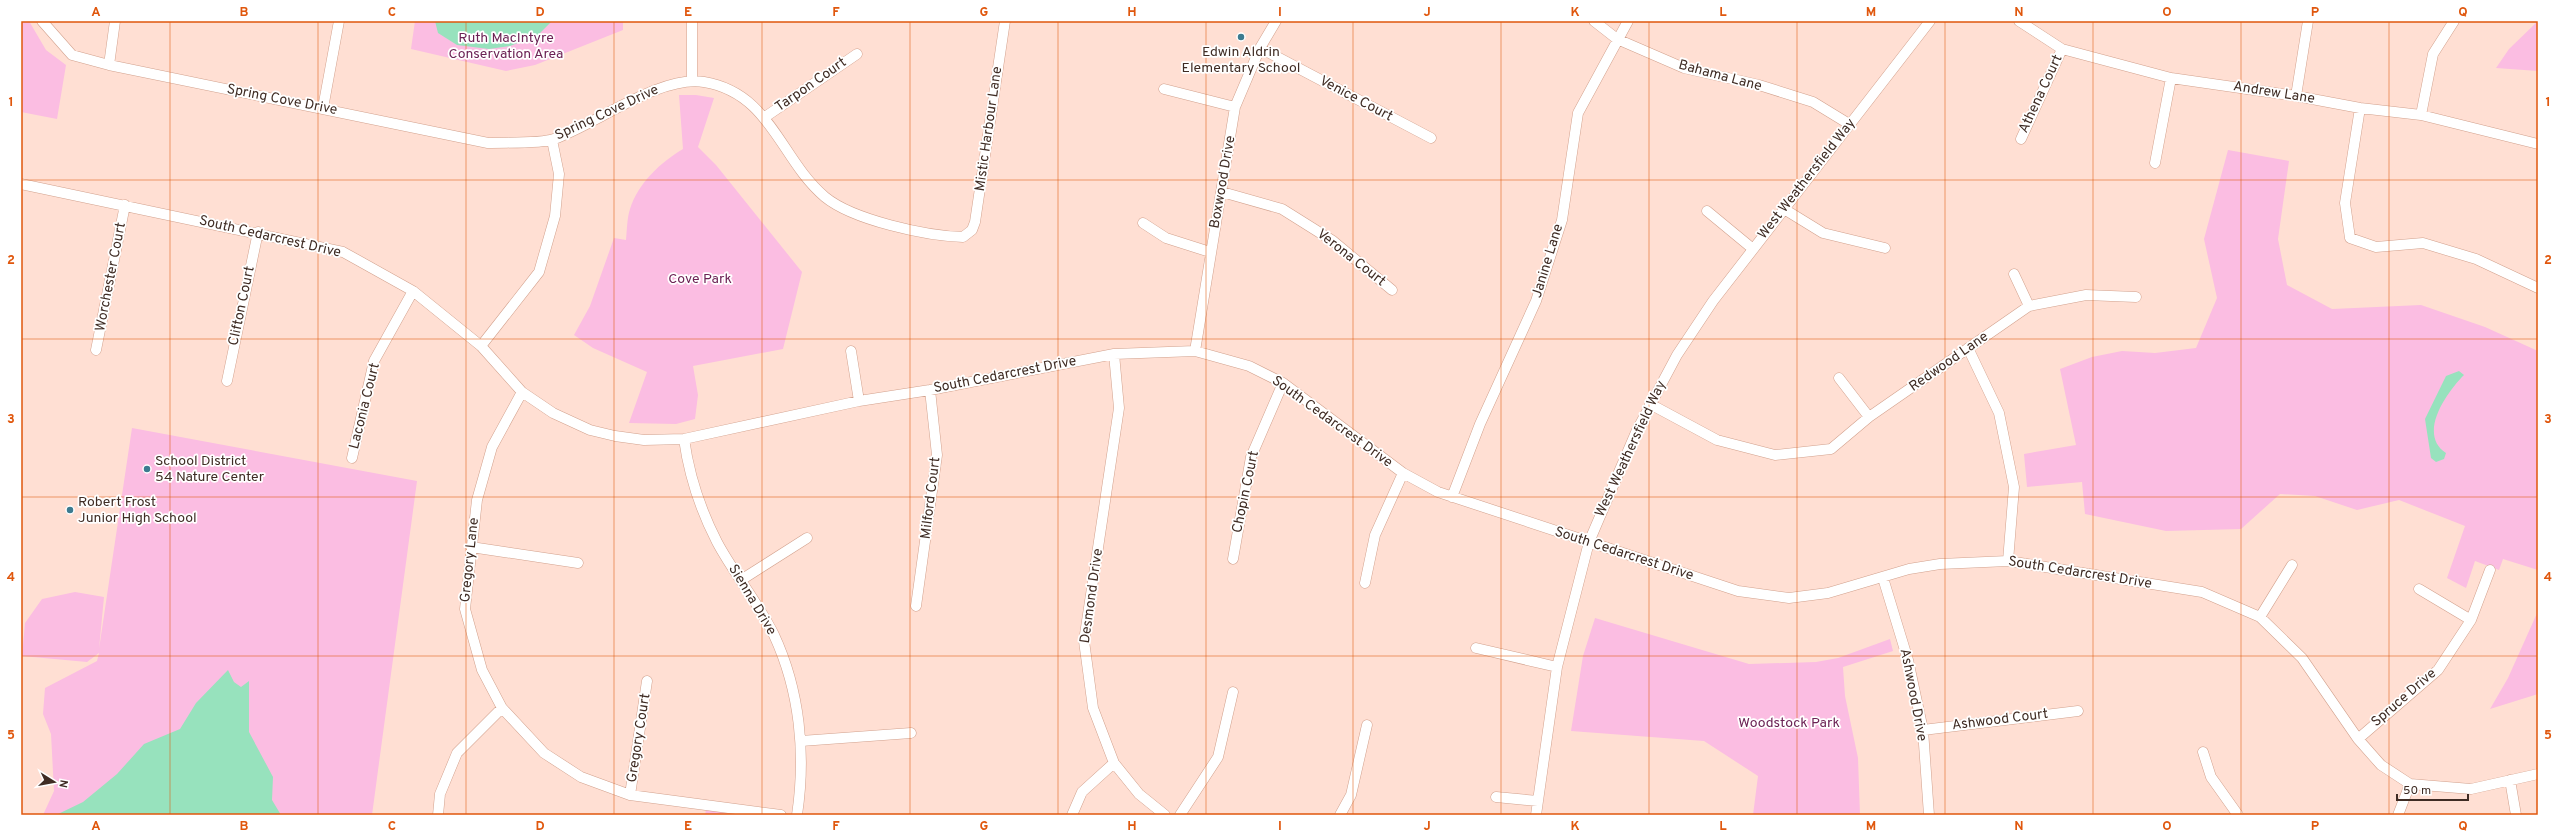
<svg xmlns="http://www.w3.org/2000/svg" width="2559" height="836" viewBox="0 0 2559 836" font-family="Overpass,sans-serif">
	<style>
		.green { fill: #fbbde2 }
		.water { fill: #97e2bd }
		.lines { fill: none; stroke-linecap: round; stroke-linejoin: round }
		.minor-casing { stroke: #d2a18d; stroke-width: 11 }
		.minor { stroke: #fff; stroke-width: 10 }
		.grid { fill: none; stroke: #e0570d; stroke-width: 1; stroke-opacity: 0.55 }
		.poi-dot { fill: #3c7b90; stroke: #fff; stroke-width: 1.5 }
		.labels { text-anchor: middle; dominant-baseline: central; stroke-width: 3.5; stroke-linejoin: round; paint-order: stroke }
		.park-label { font-size: 14px; fill: #6c2255; stroke: #fff }
		.poi-label { font-size: 14px; fill: #3f2c24; stroke: #fff; text-anchor: start }
		.street-label { font-size: 14px; fill: #3f2c24; stroke: #fff }
		.neatline { fill: none; stroke: #e0570d; stroke-width: 1.5 }
		.grid-label { font-size: 13px; text-anchor: middle; font-weight: bold; fill: #e0570d }
	</style>
	<rect width="100%" height="100%" fill="#ffdfd3"/>
	<path class="green" d="M21,21H29L46,50L66,65L57,119L21,112Z
		M415,21H623V30L535,65L506,71L411,49Z
		M2538,21V71L2496,68L2509,49Z
		M679,95H696L714,98L698,147L716,165L802,272L783,349L693,366L698,395L695,419L676,424L629,423L647,372L593,348L574,335L590,306L614,238L626,240C627,230 627,218 630,209C638,183 661,162 683,149Z
		M2228,150L2289,161L2278,239L2287,285L2332,309L2421,305L2485,327L2538,351V570L2503,559L2499,570L2475,561L2466,588L2447,578L2465,526L2399,500L2357,510L2315,496L2280,494L2241,529L2166,531L2085,514L2082,482L2027,487L2024,454L2076,445L2060,369L2092,357L2122,351L2155,353L2196,348L2217,298L2204,239Z
		M132,428L417,481L372,815H43L54,791L51,734L43,714L45,688L97,661L99,653L87,662L22,656L25,623L42,599L75,592L104,597L99,649Z
		M2538,611V694L2490,709L2508,678Z
		M1595,618L1749,664L1816,662L1838,658L1890,639L1893,651L1843,667L1845,696L1858,758L1860,815H1753L1758,776L1704,741L1571,731L1583,656Z
		M732,809V815H705L706,810Z"/>
	<path class="water" d="M435,21H552L538,35L510,46L489,49L457,45L438,33Z
		M2459,371L2464,375C2447,392 2417,434 2446,453L2444,459L2436,462L2431,458L2425,419L2446,376Z
		M228,670L234,682L241,687L249,681V732L273,777L272,800L281,815H56L83,802L117,774L144,744L180,729L196,703Z"/>
	<g class="lines">
		<defs>
			<path id="minor" d="M42,21L72,55L109,65L488,143C504,142 541,144 554,139C598,123 660,75 704,82C771,93 780,159 825,197C853,220 926,236 963,237L972,230L975,222L1005,21
				M1594,21L1617,39L1684,68L1759,85L1813,102L1849,124
				M2019,21L2062,49L2171,78L2296,96L2360,108L2421,115L2538,144
				M1260,48L1431,138
				M109,65L115,21
				M692,80V21
				M1164,89L1235,107
				M2296,96L2308,21
				M323,108L339,21
				M2360,108L2345,203L2350,238L2376,247L2423,243L2476,259L2538,288
				M2421,115L2433,54L2454,21
				M765,117L857,54
				M2021,139L2062,49
				M2155,163L2171,78
				M21,184L343,252L413,291L481,346L522,392L553,413L590,430L615,436L644,440L684,439L859,401L930,390L1114,354L1195,351L1249,366L1283,383L1403,473L1438,492L1738,591L1789,598L1828,593L1909,569L1940,564L2008,561L2202,592L2260,617L2302,658L2358,739L2381,765L2410,784L2471,789L2538,774
				M1222,192L1282,209L1333,241L1392,290
				M1784,209L1823,233L1885,248
				M1707,211L1753,249
				M1143,223L1166,238L1210,252
				M2014,274L2029,306
				M481,346L539,272L555,216L559,174L552,140
				M1968,348L1999,413L2014,487L2008,561
				M96,350L125,205
				M851,351L859,401
				M1195,351L1235,107L1260,48L1276,21
				M1114,354L1119,408L1084,641L1093,708L1114,763L1139,794L1165,815
				M1839,378L1869,417
				M227,381L258,232
				M522,392L492,447L477,500L465,609L482,670L502,708L544,753L581,777L630,795L781,815
				M1650,404L1717,440L1775,455L1831,449L1869,417L2029,306L2086,295L2136,297
				M684,439C689,475 700,509 717,542C734,574 758,602 774,635C800,691 806,754 797,815
				M352,458L374,361L413,291
				M1452,497L1480,424L1536,301L1562,220L1578,113L1628,21
				M471,547L578,563
				M1233,559L1251,457L1283,383
				M1883,578L1908,660L1923,730L1929,815
				M741,580L807,538
				M1365,583L1375,535L1403,473
				M2419,589L2471,620
				M916,606L937,455L930,390
				M2260,617L2292,565
				M1476,648L1557,667
				M1923,730L2078,711
				M2358,739L2438,670L2471,620L2490,570
				M801,741L911,733
				M2203,752L2211,777L2238,815
				M2510,780L2516,815
				M630,795L647,681
				M1496,797L1538,801
				M438,815L440,794L457,753L502,708
				M1072,815L1082,792L1114,763
				M1180,815L1218,757L1233,692
				M1340,815L1351,795L1367,725
				M1536,815L1557,667L1589,542L1637,430L1677,355L1713,301L1930,21
				M2398,815L2410,784"/>
		</defs>
		<use href="#minor" class="minor-casing"/>
		<use href="#minor" class="minor"/>
	</g>
	<path class="grid" d="M170,21V815M318,21V815M466,21V815M614,21V815M762,21V815M910,21V815M1058,21V815M1206,21V815M1353,21V815M1501,21V815M1649,21V815M1797,21V815M1945,21V815M2093,21V815M2241,21V815M2389,21V815M21,180H2538M21,339H2538M21,497H2538M21,656H2538"/>
	<g class="poi-dot">
		<circle cx="1241" cy="37" r="4"/>
		<circle cx="147" cy="469" r="4"/>
		<circle cx="70" cy="510" r="4"/>
	</g>
	<g class="labels">
		<g class="park-label">
			<text x="506" y="38">Ruth MacIntyre<tspan x="506" dy="16">Conservation Area</tspan></text>
			<text x="700" y="279">Cove Park</text>
			<text x="1789" y="723">Woodstock Park</text>
		</g>
		<g class="poi-label">
			<text x="1241" y="52" text-anchor="middle">Edwin Aldrin<tspan x="1241" dy="16">Elementary School</tspan></text>
			<text x="155" y="461">School District<tspan x="155" dy="16">54 Nature Center</tspan></text>
			<text x="78" y="502">Robert Frost<tspan x="78" dy="16">Junior High School</tspan></text>
		</g>
		<g class="street-label">
			<text transform="translate(1720 76) rotate(15)">Bahama Lane</text>
			<text transform="translate(811 85) rotate(-35)">Tarpon Court</text>
			<text transform="translate(2274 93) rotate(9)">Andrew Lane</text>
			<text transform="translate(2041 94) rotate(-65)">Athena Court</text>
			<text transform="translate(1356 99) rotate(28)">Venice Court</text>
			<text transform="translate(282 100) rotate(11)">Spring Cove Drive</text>
			<text transform="translate(607 113) rotate(-25)">Spring Cove Drive</text>
			<text transform="translate(989 129) rotate(-82)">Mistic Harbour Lane</text>
			<text transform="translate(1807 179) rotate(-52)">West Weathersfield Way</text>
			<text transform="translate(1223 182) rotate(-80)">Boxwood Drive</text>
			<text transform="translate(270 237) rotate(13)">South Cedarcrest Drive</text>
			<text transform="translate(1351 258) rotate(38)">Verona Court</text>
			<text transform="translate(1548 261) rotate(-73)">Janine Lane</text>
			<text transform="translate(111 277) rotate(-79)">Worchester Court</text>
			<text transform="translate(242 306) rotate(-78)">Clifton Court</text>
			<text transform="translate(1949 362) rotate(-35)">Redwood Lane</text>
			<text transform="translate(1005 375) rotate(-11)">South Cedarcrest Drive</text>
			<text transform="translate(365 406) rotate(-76)">Laconia Court</text>
			<text transform="translate(1332 422) rotate(36)">South Cedarcrest Drive</text>
			<text transform="translate(1631 449) rotate(-65)">West Weathersfield Way</text>
			<text transform="translate(1246 492) rotate(-78)">Chopin Court</text>
			<text transform="translate(931 498) rotate(-83)">Milford Court</text>
			<text transform="translate(1624 554) rotate(18)">South Cedarcrest Drive</text>
			<text transform="translate(470 560) rotate(-84)">Gregory Lane</text>
			<text transform="translate(2080 573) rotate(9)">South Cedarcrest Drive</text>
			<text transform="translate(1092 596) rotate(-82)">Desmond Drive</text>
			<text transform="translate(752 600) rotate(59)">Sienna Drive</text>
			<text transform="translate(1913 695) rotate(79)">Ashwood Drive</text>
			<text transform="translate(2404 698) rotate(-41)">Spruce Drive</text>
			<text transform="translate(2000 720) rotate(-7)">Ashwood Court</text>
			<text transform="translate(639 738) rotate(-81)">Gregory Court</text>
		</g>
	</g>
	<rect width="2559" height="836" fill="none" stroke="#ffffff" stroke-width="44"/>
	<g transform="translate(54 782) rotate(101)" stroke="#ffffff" stroke-width="3" paint-order="stroke">
	<path d="M0-3L7 15L0 10L-7 15Z" fill="#3f2c24"/>
	<text y="-6" font-size="11" font-weight="bold" text-anchor="middle" fill="#3f2c24">N</text>
	</g>
	<path d="M2397 794v6h71v-6" fill="none" stroke="#3f2c24" stroke-width="2"/>
	<text x="2403" y="794" font-size="12" fill="#3f2c24" stroke="#ffffff" stroke-width="3" paint-order="stroke">50 m</text>
	<rect x="22" y="22" width="2515" height="792" class="neatline"/>
	<g class="grid-label">
		<text x="96" y="16">A</text>
		<text x="244" y="16">B</text>
		<text x="392" y="16">C</text>
		<text x="540" y="16">D</text>
		<text x="688" y="16">E</text>
		<text x="836" y="16">F</text>
		<text x="984" y="16">G</text>
		<text x="1132" y="16">H</text>
		<text x="1280" y="16">I</text>
		<text x="1427" y="16">J</text>
		<text x="1575" y="16">K</text>
		<text x="1723" y="16">L</text>
		<text x="1871" y="16">M</text>
		<text x="2019" y="16">N</text>
		<text x="2167" y="16">O</text>
		<text x="2315" y="16">P</text>
		<text x="2463" y="16">Q</text>
		<text x="11" y="106">1</text>
		<text x="2548" y="106">1</text>
		<text x="11" y="264">2</text>
		<text x="2548" y="264">2</text>
		<text x="11" y="423">3</text>
		<text x="2548" y="423">3</text>
		<text x="11" y="581">4</text>
		<text x="2548" y="581">4</text>
		<text x="11" y="739">5</text>
		<text x="2548" y="739">5</text>
		<text x="96" y="830">A</text>
		<text x="244" y="830">B</text>
		<text x="392" y="830">C</text>
		<text x="540" y="830">D</text>
		<text x="688" y="830">E</text>
		<text x="836" y="830">F</text>
		<text x="984" y="830">G</text>
		<text x="1132" y="830">H</text>
		<text x="1280" y="830">I</text>
		<text x="1427" y="830">J</text>
		<text x="1575" y="830">K</text>
		<text x="1723" y="830">L</text>
		<text x="1871" y="830">M</text>
		<text x="2019" y="830">N</text>
		<text x="2167" y="830">O</text>
		<text x="2315" y="830">P</text>
		<text x="2463" y="830">Q</text>
	</g>
</svg>
